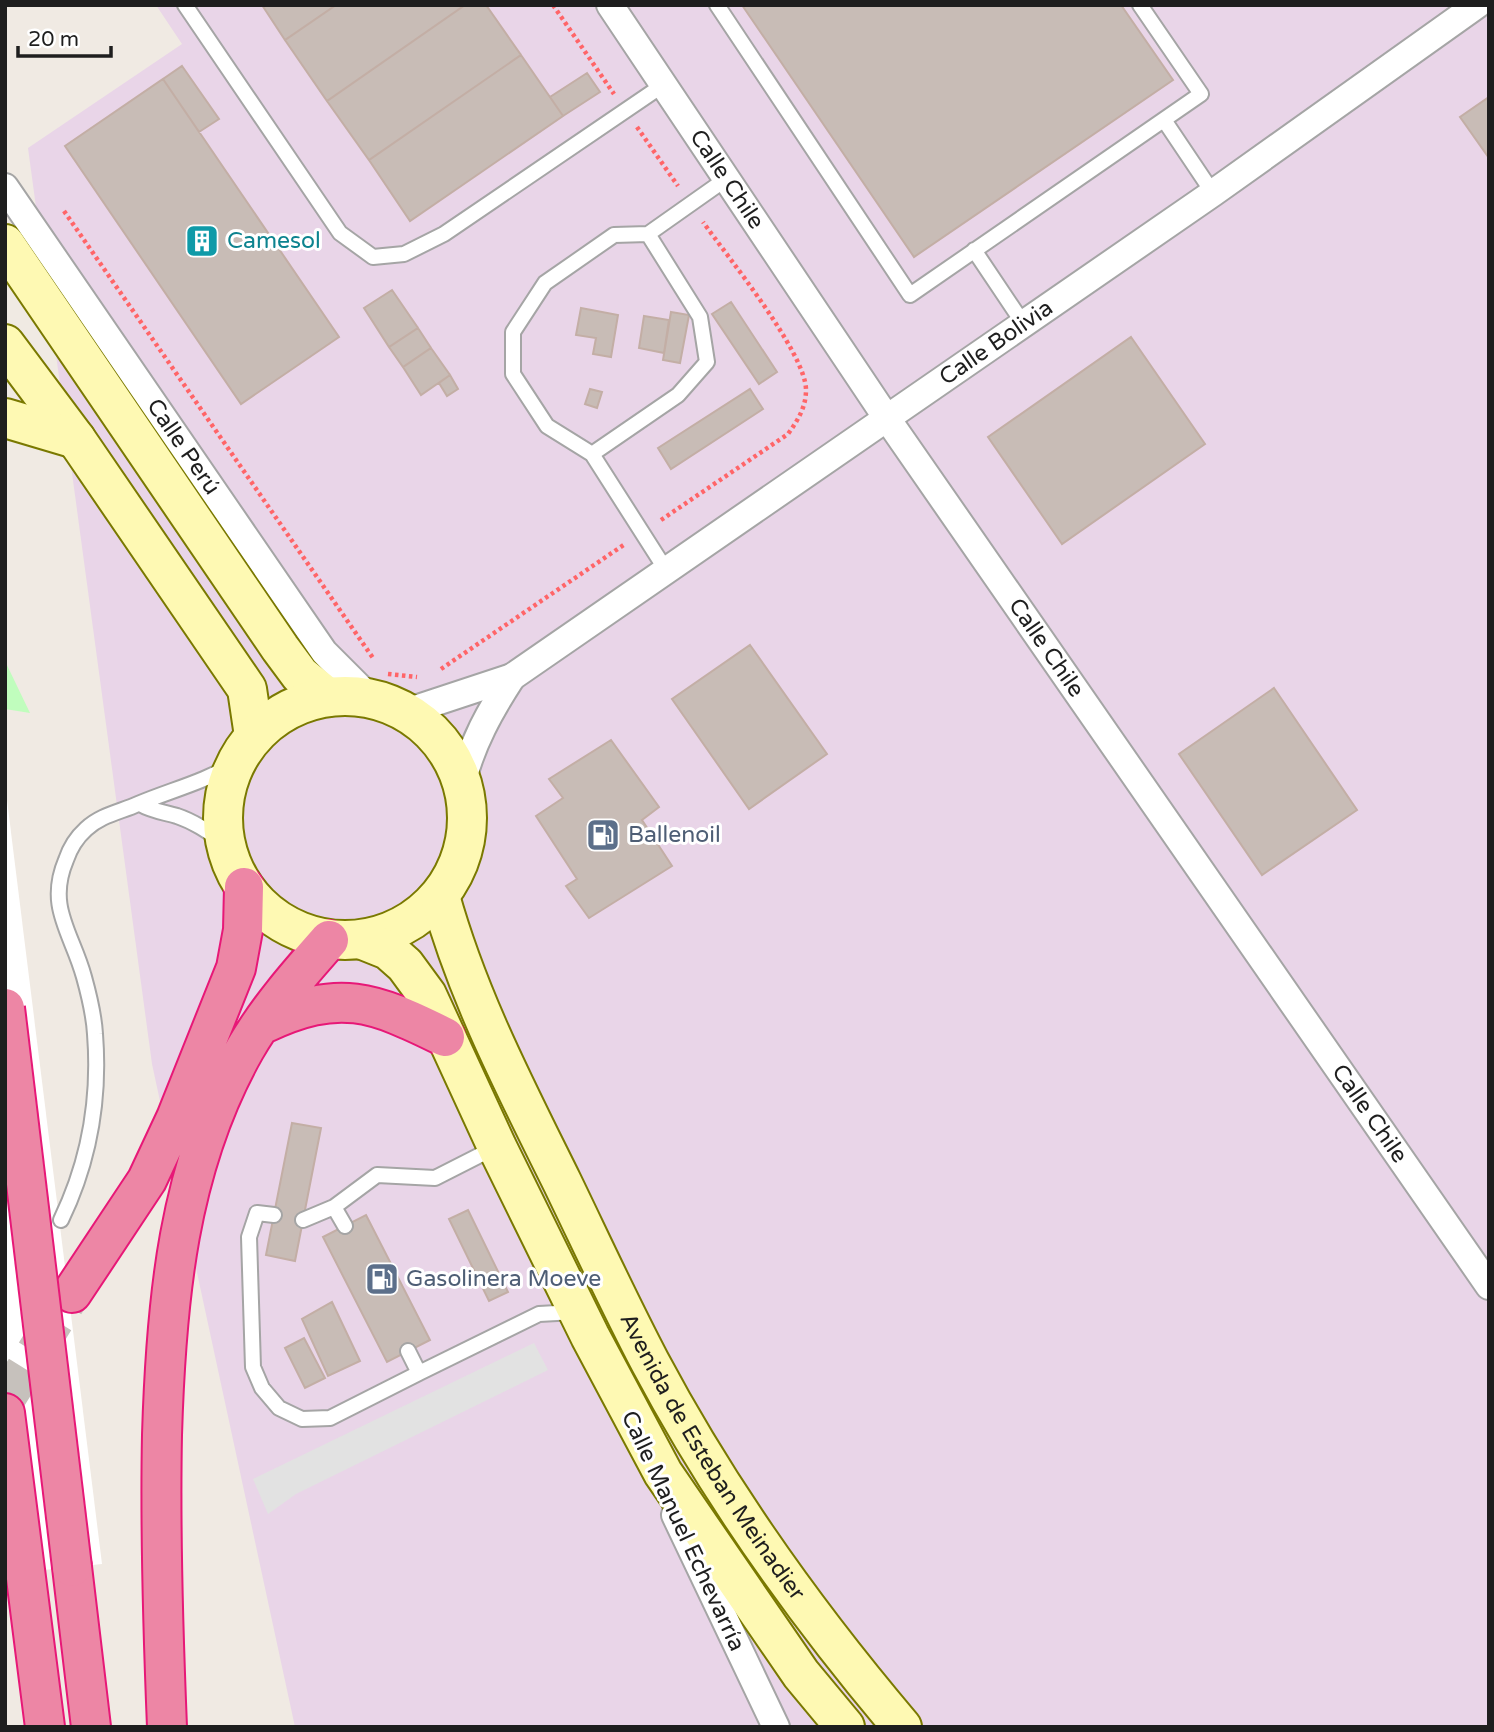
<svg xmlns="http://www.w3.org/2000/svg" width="1494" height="1732" viewBox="0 0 1494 1732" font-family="'Varela Round',sans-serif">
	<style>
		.industrial { fill: #e9d5e8 }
		.park { fill: #c0fdbd }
		.parking { fill: #e2e2e2 }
		.pier { fill: #fff }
		.building { fill: #c8bcb6; stroke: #c3aea5; stroke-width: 2 }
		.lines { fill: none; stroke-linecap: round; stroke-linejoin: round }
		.highway-tunnel { stroke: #c6c1bc; stroke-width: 38; stroke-dasharray: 38 19; stroke-linecap: butt }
		.lane-casing { stroke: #a5a5a5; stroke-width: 18 }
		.street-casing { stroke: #a5a5a5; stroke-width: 30 }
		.secondary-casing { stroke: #7a7900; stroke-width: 42 }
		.highway-casing { stroke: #e71877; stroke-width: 42 }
		.path { stroke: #ff6568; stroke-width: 4.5; stroke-dasharray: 3.5 3.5; stroke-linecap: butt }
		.lane { stroke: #fff; stroke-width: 14 }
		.street { stroke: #fff; stroke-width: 26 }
		.secondary { stroke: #fef9b3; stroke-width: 38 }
		.highway { stroke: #ed86a5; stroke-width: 38 }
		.highway-bridge-casing { stroke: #e71877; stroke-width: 42; stroke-linecap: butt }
		.highway-bridge { stroke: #ed86a5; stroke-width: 38 }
		.labels { text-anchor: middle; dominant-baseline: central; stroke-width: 6; stroke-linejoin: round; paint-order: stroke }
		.street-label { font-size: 23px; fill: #1e1e1e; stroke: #fff }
		.culture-label { font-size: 23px; fill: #0d838f; stroke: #fff; text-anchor: start }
		.service-label { font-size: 23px; fill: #4e5e75; stroke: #fff; text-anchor: start }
	</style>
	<rect width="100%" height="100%" fill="#f0eae3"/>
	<path class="industrial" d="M156,5H1489V1727H295L152,1064L28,148L182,44Z"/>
	<path class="park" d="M5,661L30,713L5,709Z"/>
	<path class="parking" d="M534,1343L548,1370L296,1494L268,1514L253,1479Z"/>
	<path class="pier" d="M5,784L102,1564L5,1574Z"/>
	<path class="building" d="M262,5H336L285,40Z
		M336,5H465L327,101L285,40Z
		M465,5H486L521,55L369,160L327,101Z
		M742,5H1121L1173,80L914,257Z
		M521,55L563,116L410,221L369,160Z
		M182,66L219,119L199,132L163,79Z
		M587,73L600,92L563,116L550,97Z
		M163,79L339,337L241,404L65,146Z
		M1489,97V158L1460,117Z
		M392,290L418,328L389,347L364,308Z
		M731,302L777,372L759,384L712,314Z
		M581,308L618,315L611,357L593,354L596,338L576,335Z
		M671,312L689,315L680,363L663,360Z
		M644,316L669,320L664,353L639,348Z
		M418,328L431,348L403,367L389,347Z
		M1131,337L1205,444L1062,544L988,437Z
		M431,348L450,375L421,395L403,367Z
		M450,375L458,389L447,396L439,383Z
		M590,389L602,392L597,408L585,404Z
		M750,389L763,409L671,469L658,448Z
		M750,645L827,754L749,809L672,699Z
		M1274,688L1357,810L1262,875L1179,754Z
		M611,740L659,807L642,820L672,866L589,918L566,886L577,879L536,816L563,798L549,779Z
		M292,1123L321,1128L295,1261L266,1255Z
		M468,1210L508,1292L489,1301L449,1219Z
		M366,1215L430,1340L387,1362L323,1237Z
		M332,1302L360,1361L328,1376L302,1319Z
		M304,1338L325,1378L305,1388L285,1348Z"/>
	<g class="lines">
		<path class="highway-tunnel" d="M5,1401L72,1293"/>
		<defs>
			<path id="lane" d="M185,5L340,233L373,257L404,254L444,234L663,85
				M717,5L910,295L1201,94L1140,5
				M1164,120L1213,193
				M648,234L700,317L707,362L678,395L592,454L547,426L513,374V332L545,283L614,235L648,234L726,179
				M974,250L1023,323
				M592,454L666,570
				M140,804C152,811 163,812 177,816C195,822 210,833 226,844
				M274,1215L257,1213L249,1237L253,1367L262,1388L279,1408L302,1419L330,1418L419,1373
				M61,1220C89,1162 100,1098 95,1034C94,1016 89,995 84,977C72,933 46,907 66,860C70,848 76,838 86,829C101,815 120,812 138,804C171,790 205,782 235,763
				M303,1220L334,1207
				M345,1226L334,1207L377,1175L435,1178L496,1147
				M408,1351L419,1373L539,1314L575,1312"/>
			<g id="street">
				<path id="s1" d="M610,5L886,417L1489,1286"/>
				<path id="s2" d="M5,187L324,652L370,698"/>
				<path id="s3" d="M406,712L512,677L1213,193L1477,5"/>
				<path d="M462,783C472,743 490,711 512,677"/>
				<path d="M675,1515L776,1727"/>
			</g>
			<g id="secondary">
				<path d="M5,244L280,648L300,675L327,697"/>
				<path d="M5,344L76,439L247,689L254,736"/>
				<path d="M5,418L76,439"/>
				<circle cx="345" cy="818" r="122"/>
				<path id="s4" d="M440,896C468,997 516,1089 562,1182C591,1242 619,1303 650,1362C719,1492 807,1615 902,1727"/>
				<path d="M363,940L388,950L405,965L427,995L497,1147L590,1336L663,1473L801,1674L845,1727"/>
			</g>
			<path id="highway" d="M263,1024C340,988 372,1001 445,1037
				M72,1293L147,1180L176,1118L236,968L243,930L244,887
				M5,1413L45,1727
				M72,1567L91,1727
				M167,1727C163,1629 160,1532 162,1435C166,1301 178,1167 245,1049C268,1009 299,974 329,940"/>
		</defs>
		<use href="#lane" class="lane-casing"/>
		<use href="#street" class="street-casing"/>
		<use href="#secondary" class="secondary-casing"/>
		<use href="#highway" class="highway-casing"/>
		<path class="path" d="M553,5L614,94
			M637,127L678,186
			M64,211L373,658
			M661,520L788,434C798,420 806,407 806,390C806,353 727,256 703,222
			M441,669L625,544
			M388,674L417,677"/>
		<use href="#lane" class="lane"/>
		<use href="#street" class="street"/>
		<use href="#secondary" class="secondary"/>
		<use href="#highway" class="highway"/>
		<defs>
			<path id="highway-bridge" d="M5,1008L72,1567"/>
		</defs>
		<use href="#highway-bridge" class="highway-bridge-casing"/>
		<use href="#highway-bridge" class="highway-bridge"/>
	</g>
	<defs>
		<symbol id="building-square" viewBox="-11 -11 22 22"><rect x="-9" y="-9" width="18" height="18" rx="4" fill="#0f9aa8" stroke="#fff"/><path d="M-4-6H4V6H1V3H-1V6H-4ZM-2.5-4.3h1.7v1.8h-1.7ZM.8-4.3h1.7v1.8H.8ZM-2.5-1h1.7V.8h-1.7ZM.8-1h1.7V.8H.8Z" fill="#fff"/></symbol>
		<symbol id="fuel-square" viewBox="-11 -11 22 22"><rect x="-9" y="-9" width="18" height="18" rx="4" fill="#5c6f8a" stroke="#fff"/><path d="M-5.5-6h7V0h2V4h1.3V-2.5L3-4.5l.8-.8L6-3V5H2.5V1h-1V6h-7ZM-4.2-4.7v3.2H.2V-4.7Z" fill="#fff"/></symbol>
	</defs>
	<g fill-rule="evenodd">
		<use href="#building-square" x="183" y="222" width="38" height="38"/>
		<use href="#fuel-square" x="584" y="816" width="38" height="38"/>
		<use href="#fuel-square" x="363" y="1260" width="38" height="38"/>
	</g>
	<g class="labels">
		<g class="street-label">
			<text stroke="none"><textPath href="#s1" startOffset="210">Calle Chile</textPath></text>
			<text stroke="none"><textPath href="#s3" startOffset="700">Calle Bolivia</textPath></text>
			<text stroke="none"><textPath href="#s2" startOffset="315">Calle Perú</textPath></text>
			<text stroke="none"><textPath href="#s1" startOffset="777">Calle Chile</textPath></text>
			<text stroke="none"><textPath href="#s1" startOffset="1344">Calle Chile</textPath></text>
			<text stroke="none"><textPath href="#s4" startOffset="625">Avenida de Esteban Meinadier</textPath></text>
			<text transform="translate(683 1531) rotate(65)">Calle Manuel Echevarría</text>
		</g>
		<g class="culture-label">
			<text x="227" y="241">Camesol</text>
		</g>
		<g class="service-label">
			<text x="628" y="835">Ballenoil</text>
			<text x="406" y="1279">Gasolinera Moeve</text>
		</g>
	</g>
	<rect width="1494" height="1732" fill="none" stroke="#1e1e1e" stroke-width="14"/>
	<path d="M18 46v10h93v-10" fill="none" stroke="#1e1e1e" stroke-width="3.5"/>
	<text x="28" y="46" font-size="21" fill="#1e1e1e" stroke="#ffffff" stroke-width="5" paint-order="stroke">20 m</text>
</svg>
